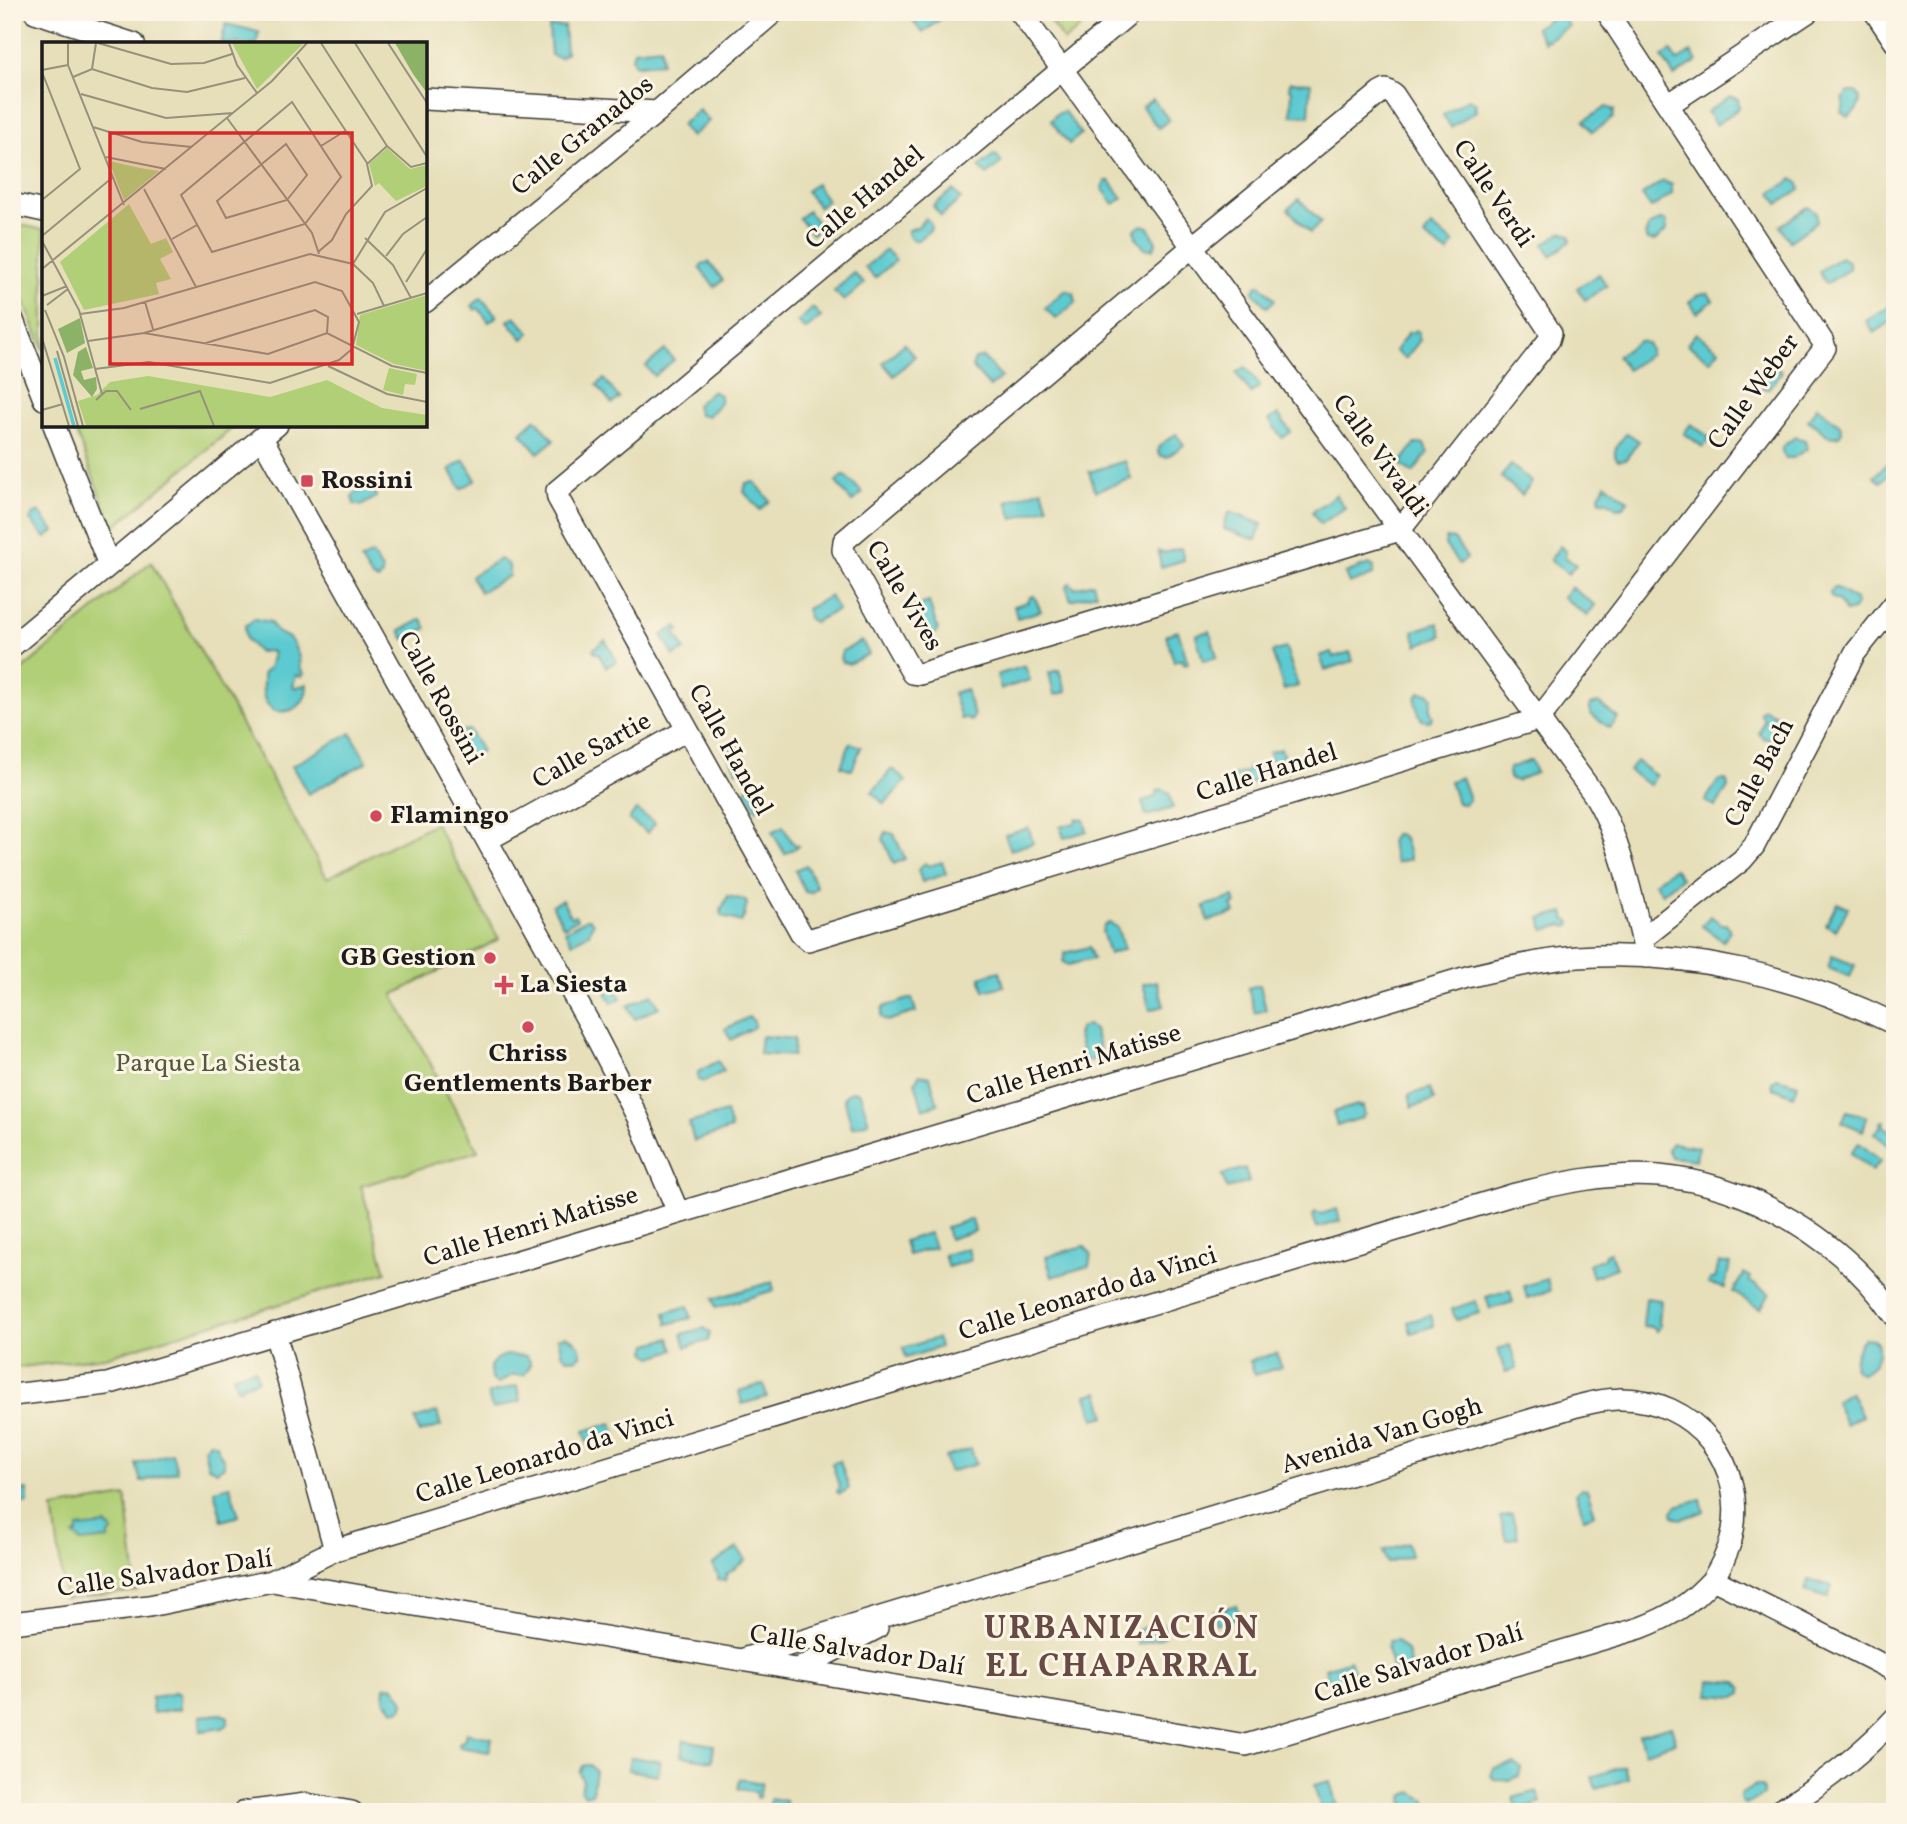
<svg xmlns="http://www.w3.org/2000/svg" width="1907" height="1824" viewBox="0 0 1907 1824" font-family="Vollkorn,serif">
	<style>
		.green { fill: #b1cf77; stroke: #66764a; stroke-width: 2 }
		.water { fill: #5ccad0; stroke: #3c7376; stroke-width: 2 }
		.lines { fill: none; stroke-linecap: round; stroke-linejoin: round }
		.street-casing { stroke: #3a3934; stroke-width: 24 }
		.street { stroke: #fff; stroke-width: 21 }
		.poi-dot { fill: #d1495b; stroke: #fcf5e5; stroke-width: 2.5 }
		.labels { text-anchor: middle; dominant-baseline: central; stroke-width: 6; stroke-linejoin: round; paint-order: stroke }
		.street-label { font-size: 26px; fill: #1c1c1c; stroke: #fcf5e5 }
		.poi-label { font-size: 26px; font-weight: bold; fill: #1c1c1c; stroke: #fcf5e5; text-anchor: start }
		.park-label { font-size: 26px; fill: #505b3c; stroke: #fcf5e5 }
		.district-label { font-size: 33px; font-weight: bold; letter-spacing: 2px; fill: #674a43; stroke: #fcf5e5 }
		.inset-river { fill: none; stroke: #5ccad0; stroke-width: 3.5 }
		.inset-road { fill: none; stroke: #95917b; stroke-width: 2 }
		.view { fill: #d62828; fill-opacity: 0.15; stroke: #d62828; stroke-width: 3.5 }
		.inset-edge { fill: none; stroke: #1c1c1c; stroke-width: 3.5 }
	</style>
	<rect width="100%" height="100%" fill="#fcf5e5"/>
	<filter id="ink" filterUnits="userSpaceOnUse"><feTurbulence type="fractalNoise" baseFrequency=".0143" numOctaves="2"/><feDisplacementMap in="SourceGraphic" scale="14" xChannelSelector="R" yChannelSelector="G"/><feConvolveMatrix kernelMatrix="1 2 1 2 8 2 1 2 1" color-interpolation-filters="sRGB"/></filter>
	<filter id="wash" filterUnits="userSpaceOnUse"><feTurbulence type="fractalNoise" baseFrequency=".00686" numOctaves="4" result="noise"/><feDisplacementMap in="SourceGraphic" scale="28" xChannelSelector="R" yChannelSelector="G"/><feGaussianBlur stdDeviation="1.57" result="paint"/><feColorMatrix in="noise" values="0 0 0 0 0 0 0 0 0 0 0 0 0 0 0 0 0 1.4 0 .05"/><feComposite in="paint" operator="in"/></filter>
	<g filter="url(#wash)">
		<rect width="100%" height="100%" fill="#e6dfba"/>
		<path class="green" d="M1043,12H1079L1089,20L1064,41Z
			M12,223L44,230V351L12,271Z
			M73,425H236L113,528Z
			M151,562L327,878L435,823L438,829L499,939L393,995L478,1151L361,1186L386,1272L105,1357L12,1368V678Z
			M126,1496L137,1591L65,1599L53,1508Z"/>
		<path class="water" d="M927,12H949L923,33L914,23Z
			M1560,12L1569,26L1544,42L1535,28Z
			M226,24L259,32L256,44L221,43Z
			M564,26L566,53L560,58L551,55L549,27Z
			M661,47L662,63L635,65L632,58L634,50Z
			M1671,51L1677,61L1691,52L1697,61L1674,76L1662,57Z
			M1290,82L1311,83L1309,116L1291,115L1292,90L1289,89Z
			M1849,92H1856C1865,100 1857,112 1848,117L1841,112L1844,106L1843,98Z
			M1730,96L1738,99L1739,108L1716,125L1707,112Z
			M1153,99L1169,120L1158,128L1142,107Z
			M1468,99L1475,102L1476,111L1451,127L1443,115Z
			M1606,107L1614,110L1613,118L1592,132L1584,121Z
			M699,110L709,121L691,137L681,125Z
			M1064,111L1081,134L1069,144L1051,121L1056,114Z
			M995,154L1002,162L987,175L979,167Z
			M1793,179L1799,184L1800,190L1778,204L1771,193Z
			M1106,181H1110L1123,198L1114,204L1102,188Z
			M1663,181L1672,185V194L1651,208L1642,195Z
			M816,184L827,200L819,207L806,191Z
			M953,190L961,199L941,216L933,206Z
			M1299,199L1321,222L1310,233L1288,209Z
			M1808,207L1817,212V222L1790,241L1780,226Z
			M808,211L820,227L812,234L799,218Z
			M925,218L930,222L931,229L918,240C912,241 907,236 908,230L918,227Z
			M1660,220L1666,221L1667,230L1655,241L1647,240L1645,235L1649,226Z
			M1142,225L1149,227L1156,242L1154,249H1145L1136,237L1135,229Z
			M1431,226L1454,243L1448,253L1424,236Z
			M1562,232L1570,235L1571,241L1551,256L1544,244Z
			M886,250L896,260L875,278L865,267Z
			M1841,257L1849,262V269L1826,284L1819,271Z
			M709,262L723,280L715,287L700,269L702,264Z
			M854,273L864,284L844,301L834,291Z
			M1599,274L1607,286L1585,300L1577,288Z
			M1257,285H1261L1275,300L1267,307L1253,292Z
			M1065,290L1074,293L1076,302L1056,319L1045,308Z
			M1708,293L1713,301L1697,313L1689,302L1700,294Z
			M481,298L497,316L489,322L478,308L475,310L472,306Z
			M1888,307L1894,312L1895,319L1874,333L1866,321Z
			M813,308L821,317L805,330L798,322Z
			M515,316L530,333L523,339L508,321Z
			M1415,330L1419,332L1418,338L1420,340L1405,359L1395,351L1409,332L1412,333Z
			M1696,333L1719,350L1710,361L1687,344Z
			M1639,341L1647,343L1650,349V354L1627,370L1617,356Z
			M904,344L915,356L894,376L883,363Z
			M665,350L674,360L654,376L646,366Z
			M983,357L1001,377L990,387L972,367L975,359Z
			M1245,367L1260,386L1251,393L1236,373Z
			M1778,368L1782,372L1769,388H1762L1760,383L1762,379Z
			M604,379L619,398L612,404L597,385Z
			M712,391L720,395V403L708,416L699,415L696,405Z
			M1817,407L1840,425L1842,432L1839,436L1830,437L1808,420Z
			M1278,414L1291,432L1282,438L1269,420Z
			M536,419L554,440L538,453L521,433Z
			M1691,424L1710,438L1703,447L1684,433Z
			M1627,433L1639,441L1626,459L1618,460C1609,451 1621,441 1627,433Z
			M1176,434L1184,445L1167,457L1161,456L1158,452L1160,445Z
			M1795,437L1805,440L1807,449L1793,458H1786L1782,453V447Z
			M1415,444H1424L1428,453L1413,473L1400,464Z
			M464,460L476,480L461,489L450,469Z
			M1890,460L1895,463V476L1890,472L1881,482L1874,477Z
			M1125,461L1131,479L1095,491L1089,472Z
			M1511,465L1532,482L1522,495L1501,477Z
			M844,475L863,493L852,502L836,482Z
			M755,482L770,501L760,510L744,492L746,483Z
			M1606,484L1628,500L1623,507L1617,508L1607,501H1600L1599,495Z
			M369,486L376,489V497L361,506L354,504L352,497L355,493Z
			M1042,489L1048,507L1013,519L1007,501Z
			M1336,495L1345,508L1320,524L1312,512Z
			M39,512L54,531L46,538L30,520L33,515Z
			M1230,512L1262,524L1256,540L1224,529L1225,520Z
			M1446,538L1454,539L1467,558L1459,564L1445,545Z
			M1560,546L1566,552L1565,557L1576,565L1568,574L1550,560Z
			M1181,548L1184,560L1161,567L1158,551L1164,553Z
			M372,554L382,570V576L378,580L372,578L361,560Z
			M500,559L509,565V576L480,592L471,576Z
			M1369,564L1374,567L1373,575L1349,584L1345,573Z
			M1070,583L1074,588L1093,583L1096,593L1071,600L1066,586Z
			M1571,587L1595,605L1587,616L1563,597Z
			M1835,587L1855,600L1857,604L1854,610L1845,612L1839,601L1831,597L1830,592Z
			M830,596L838,610L814,622L808,618L807,609Z
			M1034,596L1041,611L1017,618L1014,606L1028,602L1030,597Z
			M929,602L938,630L931,637L924,634L914,607Z
			M255,619L270,622L277,632L289,638L294,645L299,657L300,669L304,674L301,677L296,675L293,686L295,688L307,684C307,704 294,714 275,711C258,699 264,689 263,673L269,668L273,653L270,651L258,652L246,639L245,626Z
			M422,619L427,628L405,640L400,631Z
			M1438,623L1442,636L1417,645L1413,631Z
			M677,626L680,630L675,633L685,650L674,656L662,635Z
			M1178,631L1188,663L1184,664L1182,659L1174,662L1166,635Z
			M1210,631L1217,657L1203,661L1196,635Z
			M605,640L617,661L606,667L598,653H595L593,649Z
			M862,641L869,654L849,664L842,662L840,658L842,651Z
			M1286,648L1298,686L1284,690L1272,652Z
			M1332,652L1334,657L1350,652L1353,661L1325,670L1320,656Z
			M1025,666L1030,680L1001,689L997,675Z
			M1059,670L1066,692L1054,695L1049,673Z
			M966,689L974,716L971,721L966,718L961,719L953,693Z
			M1420,692L1428,693L1432,697L1430,710L1433,717L1430,721L1422,720C1418,711 1411,700 1420,692Z
			M1598,703L1618,718L1610,728L1590,714V705Z
			M1764,709L1784,720L1775,736L1770,739L1762,738L1759,733L1764,720L1760,712Z
			M469,730L482,751L470,757L459,737L462,731Z
			M351,733L367,762L308,794L292,766Z
			M850,743L861,747L852,770L841,766Z
			M737,744L749,765L744,771H737L725,750Z
			M1281,749L1288,771L1275,775L1269,752Z
			M1531,760L1536,773L1516,781L1509,778L1508,772L1510,768Z
			M1636,761L1656,776L1649,785L1629,771Z
			M1248,767L1254,769L1257,781L1236,787L1232,776L1247,772Z
			M890,770H894L906,781L884,804L872,792L886,777Z
			M1461,777L1469,799L1464,804L1457,803L1450,781Z
			M1724,780L1727,781L1728,788L1715,807L1705,801L1718,781Z
			M756,783L765,799L771,800L770,803L757,810L745,789Z
			M1162,789L1169,793L1173,808L1146,816L1142,801L1155,797L1157,791Z
			M636,810L655,823L648,833L629,820Z
			M1077,818L1084,820L1087,831L1064,838L1060,827L1075,823Z
			M783,826L792,842L798,846L785,854L772,832Z
			M1029,828L1033,843L1010,850L1005,835Z
			M886,832L894,834L905,859L894,864L883,839Z
			M1394,834H1398L1404,838L1410,859L1396,863L1390,842Z
			M942,862L946,874L922,882L918,870L925,863L929,866Z
			M806,865L817,887L811,893L805,892L795,870Z
			M1674,868L1681,878L1662,893L1654,883Z
			M728,896L744,900L747,903L744,917L741,922L722,916L721,910Z
			M1234,897L1236,904L1232,905L1235,913L1208,921L1204,906Z
			M562,900L571,917L575,915L577,919L564,927L552,905Z
			M1837,903L1848,908L1836,930L1826,925Z
			M1564,912L1566,920L1571,922L1570,926L1566,927L1563,925L1544,930L1541,918Z
			M1710,916L1722,924H1726L1730,931L1723,941L1702,926Z
			M586,919H590L593,923L589,933L572,943L565,931Z
			M1109,923L1117,927L1124,949L1109,954L1102,931L1104,926Z
			M1089,947L1093,959L1068,965L1063,962L1065,953Z
			M1832,956L1855,965L1850,977L1828,968Z
			M1000,971L1004,986L984,991L980,977Z
			M610,978L621,998L612,1003L601,983Z
			M1157,981L1164,1006L1150,1010L1143,984Z
			M1260,985L1266,1010L1255,1013L1248,988Z
			M652,994L659,1007L635,1019L628,1006Z
			M912,998L916,1012L887,1021L881,1017L883,1007Z
			M749,1017L754,1021V1027L731,1040L725,1029Z
			M1088,1025L1094,1030L1102,1057L1085,1062L1077,1034L1080,1028Z
			M761,1036L794,1039L793,1056L759,1054Z
			M718,1061L724,1071L704,1082L698,1080V1072Z
			M920,1074L930,1077L938,1104L923,1109L915,1082Z
			M1777,1078L1798,1084L1794,1096L1773,1088L1772,1082Z
			M1430,1088L1434,1100L1412,1107L1409,1095Z
			M854,1091L860,1093L869,1122L852,1127L844,1098L849,1092Z
			M1358,1105L1359,1107L1363,1106L1365,1115L1362,1116V1118L1337,1126L1333,1112Z
			M1847,1111L1867,1117L1863,1131L1842,1122Z
			M726,1112L731,1129L694,1141L689,1123Z
			M1884,1121V1126L1895,1135L1893,1149L1874,1133L1880,1127V1122Z
			M1672,1143L1698,1147L1696,1160L1671,1157L1667,1149Z
			M1859,1143L1881,1161L1872,1171L1851,1153Z
			M1245,1168L1249,1182L1227,1189L1222,1175Z
			M1337,1209L1340,1221L1317,1228L1313,1216L1315,1212L1321,1214Z
			M972,1219L975,1231L949,1239L946,1227Z
			M929,1233L934,1248L908,1255L904,1241Z
			M1084,1246L1091,1254L1089,1266L1052,1277L1046,1257Z
			M968,1248L971,1260L948,1267L944,1255Z
			M1610,1252L1616,1268L1593,1277L1589,1264L1604,1258L1605,1254Z
			M1719,1262L1730,1264L1725,1288L1708,1284L1710,1279H1715Z
			M1744,1273L1751,1278L1749,1281L1770,1294L1760,1309L1733,1292Z
			M1547,1279L1550,1291L1527,1298L1524,1286Z
			M772,1282L774,1290L716,1308L713,1299Z
			M1510,1290L1513,1302L1490,1309L1486,1297Z
			M1646,1298L1661,1300L1659,1323L1661,1326L1657,1331L1654,1327L1643,1326Z
			M1476,1301L1479,1313L1456,1320L1452,1309Z
			M688,1306L691,1318L668,1324L665,1313Z
			M1431,1315L1434,1326L1411,1333L1408,1322Z
			M704,1328L710,1333L708,1341L686,1347L682,1334Z
			M565,1336C574,1339 581,1344 581,1355L576,1359L567,1358L562,1354L558,1338Z
			M670,1338L674,1350L652,1357L646,1352L648,1344Z
			M937,1338L940,1347L906,1358L903,1348Z
			M1864,1338L1873,1339L1877,1342C1881,1355 1874,1369 1861,1373L1855,1370C1853,1362 1857,1343 1864,1338Z
			M1510,1345L1517,1369L1505,1372L1498,1349Z
			M1277,1353L1281,1367L1255,1375L1250,1361Z
			M506,1355L526,1356L530,1361V1366L524,1375H512L498,1384L491,1379L490,1366L496,1359Z
			M255,1369L258,1380L242,1385L241,1389H237L233,1375Z
			M763,1384L767,1397L742,1404L739,1391Z
			M517,1386L521,1401L492,1409L488,1394Z
			M1099,1392L1106,1416L1094,1419L1087,1395Z
			M1850,1392L1862,1416L1845,1424L1835,1401Z
			M437,1412L441,1426L419,1433L415,1419Z
			M612,1423L617,1438L589,1446L584,1431Z
			M210,1442L217,1444L219,1453L224,1459V1466L217,1471L208,1466L204,1448Z
			M971,1449L976,1464L949,1472L945,1457Z
			M172,1453L177,1471L141,1482L136,1464Z
			M840,1461L849,1488L840,1494L837,1492L839,1486L832,1463Z
			M230,1486L239,1516L222,1521L214,1490Z
			M1582,1488L1587,1489L1595,1514L1584,1518L1576,1493Z
			M27,1490L28,1503L12,1505V1491Z
			M1701,1499L1704,1512L1680,1519L1673,1516L1672,1512L1676,1506Z
			M1512,1514L1518,1537L1507,1540L1500,1517Z
			M107,1525L108,1528H111L113,1532L109,1535V1539L80,1542L79,1538L74,1536L78,1532V1528Z
			M1408,1543L1411,1556L1387,1563L1383,1551Z
			M737,1548L746,1560L726,1575L725,1581L718,1580V1574L712,1565Z
			M1809,1580L1832,1586L1828,1598L1805,1591Z
			M1236,1605L1240,1617L1216,1624L1213,1612Z
			M1160,1623L1166,1628L1164,1637L1138,1645L1134,1631Z
			M1389,1641L1396,1640L1407,1651L1411,1669L1394,1674L1387,1649Z
			M1350,1660L1355,1676L1329,1683L1325,1668Z
			M1710,1680L1737,1682L1742,1687V1693L1736,1697L1709,1695Z
			M393,1686L404,1701L403,1707L399,1710H394L384,1700L385,1687Z
			M174,1692L180,1694V1709L153,1713L151,1697L172,1694Z
			M221,1714L228,1717V1724L223,1728L201,1731L200,1716Z
			M1671,1726L1676,1742L1644,1752L1639,1735Z
			M466,1733L492,1738L489,1752L459,1747L460,1742L464,1741Z
			M684,1740L714,1745L712,1761L681,1756Z
			M630,1757L660,1761L658,1775L628,1770Z
			M1514,1764L1521,1768L1519,1776L1509,1780L1494,1779L1491,1776L1494,1768Z
			M586,1765H590L595,1771L592,1793L585,1795L581,1791L583,1781L579,1772L582,1766Z
			M1624,1766L1628,1779L1596,1789L1592,1777Z
			M740,1779L762,1783L759,1798H756V1792L738,1789Z
			M1330,1781L1337,1808L1334,1812H1322L1314,1785Z
			M1756,1785L1763,1788V1795L1750,1803L1744,1804L1740,1799V1795Z
			M1537,1791L1541,1803L1517,1810L1513,1798Z
			M1412,1792L1426,1800L1427,1807C1420,1815 1412,1810 1404,1805L1403,1796Z
			M771,1798L786,1801L784,1812H769Z"/>
	</g>
	<g filter="url(#ink)">
		<g class="lines">
			<defs>
				<path id="street" d="M35,12L134,44
					M1020,12L1593,793C1620,834 1635,909 1646,957
					M1131,12L557,491L558,498L802,935L808,940L1539,719L1825,348L1823,342L1607,12
					M1875,12L1895,42
					M1386,90L1394,95L1551,333L1549,340L1400,530L920,674L912,673L843,550L844,541L1191,248L1380,93Z
					M425,99L657,112
					M1668,105L1808,12
					M12,204L44,211
					M425,302L657,112L774,12
					M12,318L44,399
					M54,425L109,565
					M262,438L589,1023L638,1118L678,1212
					M12,646L277,425
					M487,840L687,730
					M1642,939L1742,860L1754,846L1855,653L1895,603
					M275,1333L335,1550
					M12,1395L107,1384L1467,977C1504,968 1540,960 1578,957C1688,950 1797,976 1895,1024
					M272,1581L335,1550L1512,1195C1559,1183 1610,1172 1659,1176C1751,1184 1843,1240 1895,1316
					M12,1623L149,1606L272,1581L1246,1745L1640,1628C1672,1616 1690,1604 1713,1579L1895,1671
					M746,1658L1570,1408C1586,1404 1601,1399 1618,1399C1694,1397 1750,1465 1731,1540C1727,1554 1721,1566 1713,1579
					M798,1669L877,1628
					M244,1812L306,1804L352,1812
					M1778,1812C1821,1785 1861,1755 1895,1718"/>
			</defs>
			<use href="#street" class="street-casing"/>
			<use href="#street" class="street"/>
		</g>
	</g>
	<g class="poi-dot">
		<rect x="300" y="474" width="14" height="14" rx="3.5"/>
		<circle cx="376" cy="816" r="7"/>
		<circle cx="490" cy="958" r="7"/>
		<path d="M500.5 974.5h7v7h7v7h-7v7h-7v-7h-7v-7h7z"/>
		<circle cx="528" cy="1027" r="7"/>
	</g>
	<g class="labels">
		<g class="street-label">
			<text transform="translate(583 136) rotate(-39)">Calle Granados</text>
			<text transform="translate(1493 194) rotate(56)">Calle Verdi</text>
			<text transform="translate(865 198) rotate(-40)">Calle Handel</text>
			<text transform="translate(1754 392) rotate(-54)">Calle Weber</text>
			<text transform="translate(1380 456) rotate(54)">Calle Vivaldi</text>
			<text transform="translate(904 596) rotate(59)">Calle Vives</text>
			<text transform="translate(440 698) rotate(61)">Calle Rossini</text>
			<text transform="translate(730 750) rotate(61)">Calle Handel</text>
			<text transform="translate(592 751) rotate(-29)">Calle Sartie</text>
			<text transform="translate(1267 773) rotate(-17)">Calle Handel</text>
			<text transform="translate(1760 773) rotate(-62)">Calle Bach</text>
			<text transform="translate(1074 1065) rotate(-17)">Calle Henri Matisse</text>
			<text transform="translate(531 1227) rotate(-17)">Calle Henri Matisse</text>
			<text transform="translate(1088 1294) rotate(-17)">Calle Leonardo da Vinci</text>
			<text transform="translate(1382 1436) rotate(-17)">Avenida Van Gogh</text>
			<text transform="translate(545 1457) rotate(-17)">Calle Leonardo da Vinci</text>
			<text transform="translate(165 1574) rotate(-8)">Calle Salvador Dalí</text>
			<text transform="translate(857 1651) rotate(9)">Calle Salvador Dalí</text>
			<text transform="translate(1419 1664) rotate(-17)">Calle Salvador Dalí</text>
		</g>
		<g class="poi-label">
			<text x="321" y="481">Rossini</text>
			<text x="390" y="816">Flamingo</text>
			<text x="476" y="958" text-anchor="end">GB Gestion</text>
			<text x="520" y="985">La Siesta</text>
			<text x="528" y="1054" text-anchor="middle">Chriss<tspan x="528" dy="30">Gentlements Barber</tspan></text>
		</g>
		<g class="park-label">
			<text x="208" y="1064">Parque La Siesta</text>
		</g>
		<g class="district-label">
			<text x="1122" y="1630">URBANIZACIÓN<tspan x="1122" dy="38">EL CHAPARRAL</tspan></text>
		</g>
	</g>
	<g transform="translate(42 42)">
		<rect width="385" height="385" fill="#e6dfba"/>
		<path d="M190,1H262L215,47ZM345,106L368,127L385,123V144L354,159L337,141L333,144L327,122ZM67,119L98,126L117,129L82,158ZM87,162L109,202L124,196L131,210L118,217L129,237L114,241L117,252L42,268L18,220ZM385,253V329L352,322L314,303L318,273ZM347,326L375,332L373,343L363,342L361,353L341,348ZM106,334L228,355L285,338L340,366L385,373V384H44L36,359L55,353L68,340Z" fill="#b1cf77"/>
		<path d="M353,1H385V51L371,32ZM38,276L43,301L25,311L16,287ZM44,305L51,326L39,329L42,338L54,335L55,347L50,355L31,333L36,310Z" fill="#8cb268"/>
		<path class="inset-river" d="M13,316L32,384"/>
		<path class="inset-road" d="M26,1V23L82,163M56,1L129,22L162,21L190,12M187,1L195,23L215,51M279,1L345,104M313,1L385,115M346,1L385,61M255,15L325,121M50,27L54,1M0,28L26,23M0,30L38,127L0,158M31,35L50,27L110,46L145,50L203,36M39,52L124,76L191,71M250,60L299,135L263,182L170,210L139,153ZM185,76L270,191L277,212M51,85L100,100L150,105M244,102L265,133L245,158L184,176L175,159ZM279,104L303,89M345,104L369,125L385,121M64,115L124,127M102,147L154,245M0,194L71,135M323,196L351,223L369,256M130,197L155,183M0,199L37,268L60,352M276,210L290,198L304,172L330,144L325,122L345,104M344,214L361,192L385,175M311,222L343,170L385,146M0,227L230,39L265,1M364,240L385,207M0,254L25,244M103,260L111,287M5,263L26,247M3,268L22,315L41,384M38,272L82,266L268,212L311,222L331,241L342,264M315,272L385,251M0,296L27,384M46,299L102,291L226,312L285,291L350,324L385,331M164,301L273,268L286,275L285,291M15,309L36,384M286,324L345,352L385,360M53,327L107,320L228,341L297,318L310,307L317,280L300,249L273,240L102,291M54,358L64,349H75L89,368M98,367L158,349L172,384M0,368L21,362"/>
		<path class="view" d="M68,91H310V322H68Z"/>
		<rect width="385" height="385" class="inset-edge"/>
	</g>
	<rect width="1907" height="1824" fill="none" stroke="#fcf5e5" stroke-width="42"/>
</svg>
